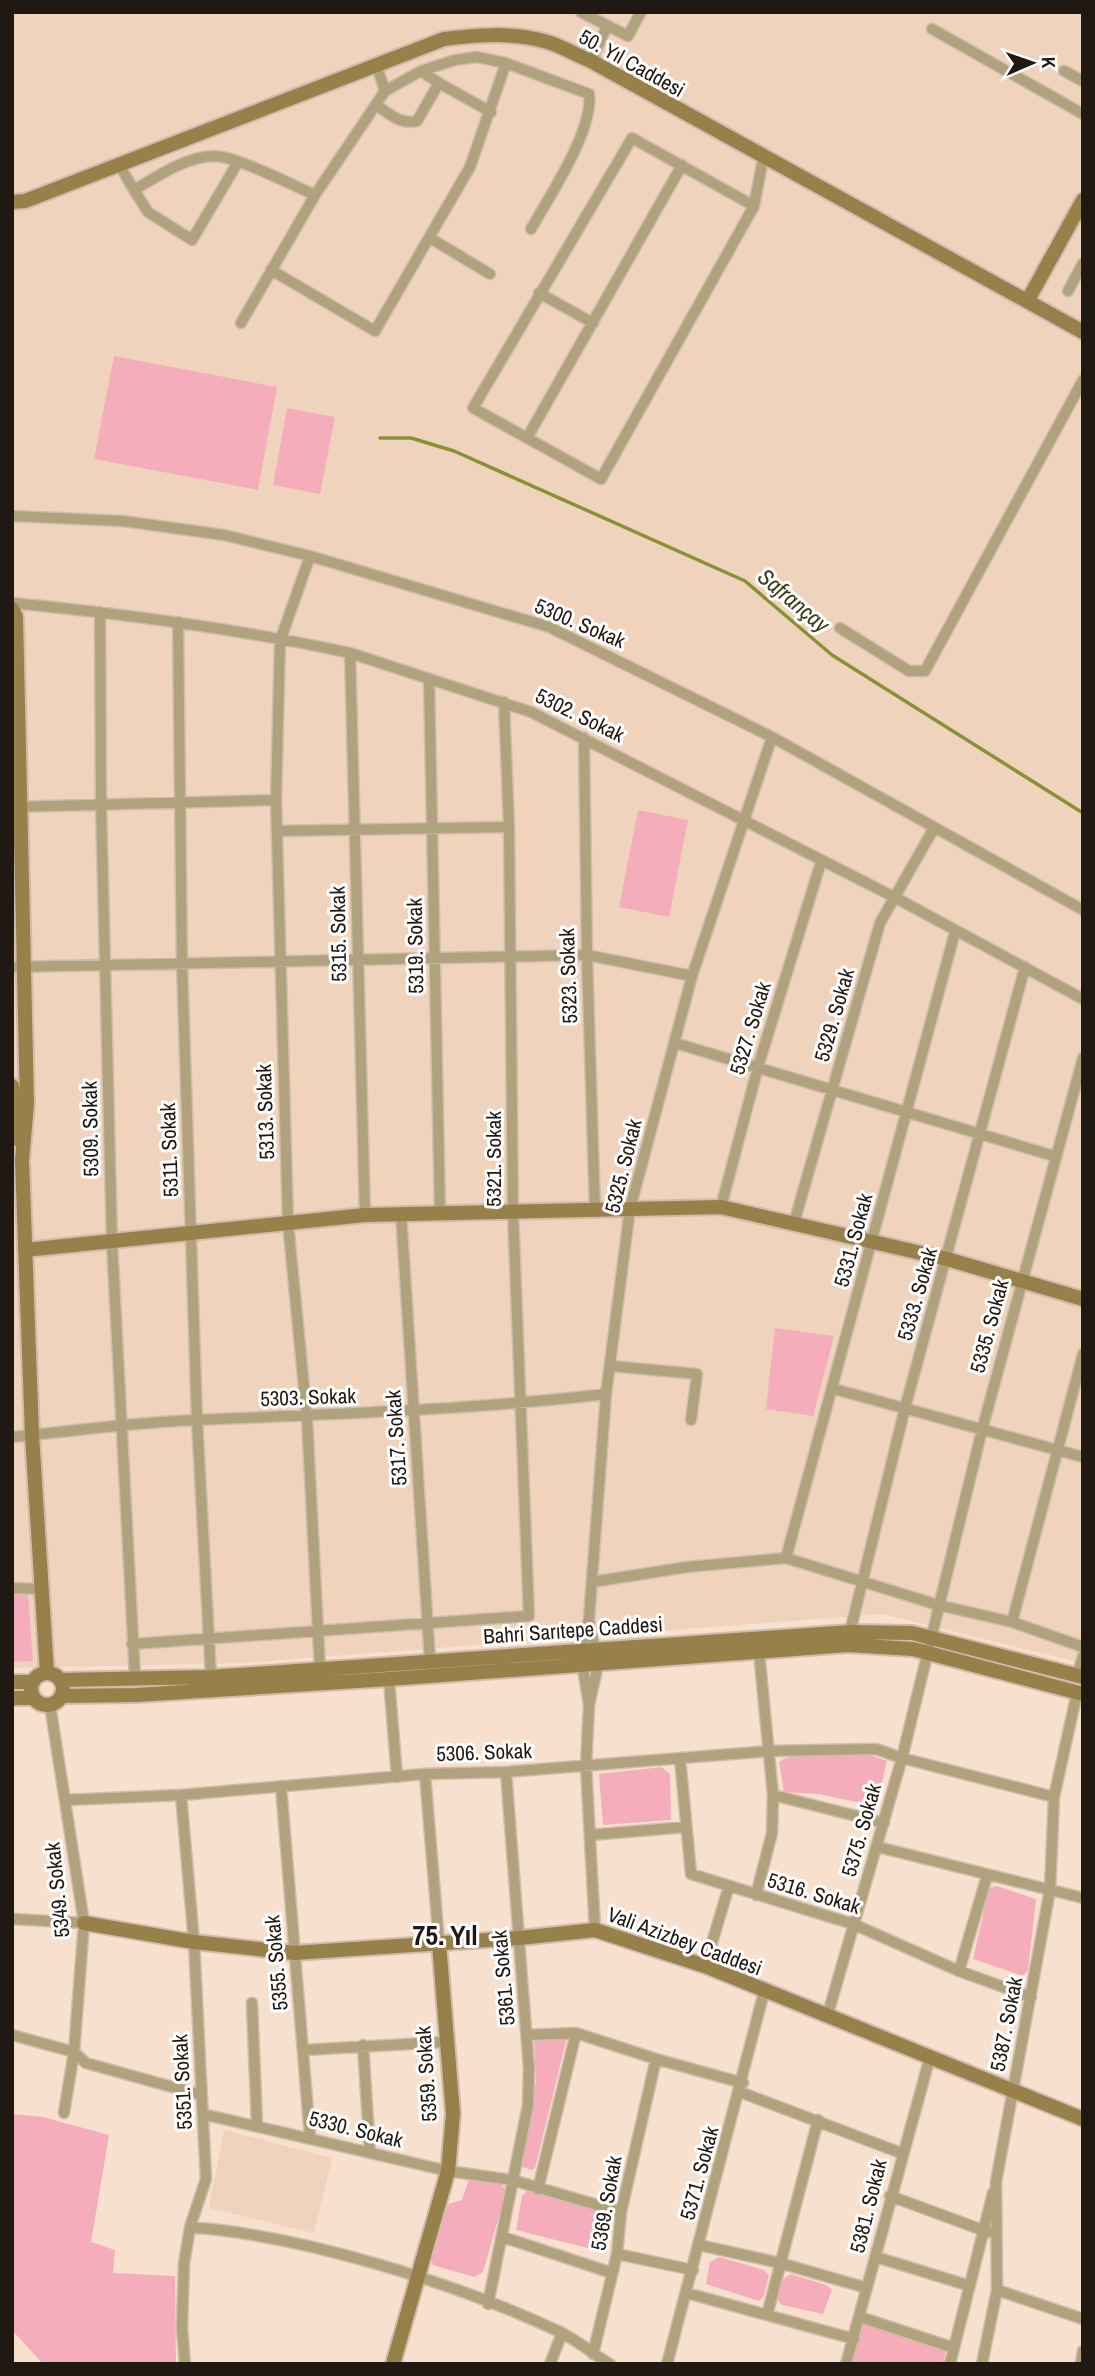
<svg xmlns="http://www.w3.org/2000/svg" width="1095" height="2376" viewBox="0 0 1095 2376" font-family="'Archivo Narrow',sans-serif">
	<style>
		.built { fill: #f0d3bd }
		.green { fill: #f5adbc }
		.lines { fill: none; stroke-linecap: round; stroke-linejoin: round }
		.stream { stroke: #889137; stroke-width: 3.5 }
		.street-casing { stroke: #d0bcac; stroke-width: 13 }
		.secondary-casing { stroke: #d0bcac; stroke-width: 18 }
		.street { stroke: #b1a27e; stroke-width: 10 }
		.secondary { stroke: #97804a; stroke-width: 14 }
		.labels { text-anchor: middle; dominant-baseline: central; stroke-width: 6; stroke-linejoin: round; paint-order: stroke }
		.street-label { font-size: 21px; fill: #201812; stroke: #fff }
		.water-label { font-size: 23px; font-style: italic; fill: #393e18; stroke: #fff }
		.district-label { font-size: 28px; font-weight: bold; fill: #201812; stroke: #fff }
	</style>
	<rect width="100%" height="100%" fill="#f7e0ce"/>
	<path class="built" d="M12,12H1083V1663L882,1614L242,1663L12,1668Z
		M224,2130L332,2158L314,2233L209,2208Z"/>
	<path class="green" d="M114,356L277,387L258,490L94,459Z
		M287,408L335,417L320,494L273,485Z
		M638,810L688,820L669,917L619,907Z
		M775,1328L834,1336L813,1416L766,1409Z
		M12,1594H28L33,1661L12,1662Z
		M834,1751L861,1752L887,1761L876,1806L818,1794L784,1792L779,1762L785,1758Z
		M662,1767L670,1774L671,1820L603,1825L599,1774Z
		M997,1886L1036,1899L1028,1970L1023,1976L973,1959L989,1888Z
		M567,2037L535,2168L532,2170L519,2166L518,2162L536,2083L534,2038Z
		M12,2114L43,2117L109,2135L91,2242L115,2250L113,2273L175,2276L176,2364H43L12,2330Z
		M473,2177L501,2183L506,2192L483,2272L474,2277L433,2265L431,2258L448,2204L462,2200L468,2182Z
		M527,2191L609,2213L599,2251L516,2230L522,2196Z
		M719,2257L764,2270L769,2275L764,2296L759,2301L706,2284L710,2262Z
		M791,2274L826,2285L832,2290L823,2314L782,2305L777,2300L781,2280Z
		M860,2321L946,2351L943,2364H849Z"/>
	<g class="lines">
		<path class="stream" d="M380,438H411L454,451L745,581L832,655L1083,813"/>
		<defs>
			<path id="street" d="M581,12L628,36L641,12
				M932,29L1083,114
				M591,61L607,26
				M376,64L385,91
				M1064,71L1083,81
				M439,83L491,112
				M376,105C390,114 400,125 417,121L439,83L421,71
				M118,163L134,190C158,176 185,157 214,156C236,156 292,185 315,195
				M134,190L148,212L192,240L238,162
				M754,206L632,138L473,408L601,479L754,206L763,159
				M430,238L490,274
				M271,270L375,331L470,167L506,63
				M1068,291L1083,263
				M539,293L593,323
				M241,323L315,195L385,91L421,71L455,60L477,57L506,63L589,94C594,130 549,197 531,229
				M527,438L682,165
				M12,516L123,521L224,535L310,556L549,627L772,737L1083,910
				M310,556L280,641L276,800L288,1223L307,1418L320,1670
				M12,603C126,614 239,629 350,653L531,712L896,898L1083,999
				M100,612L101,803L112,1243L135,1677
				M178,622L182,964L197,1420L211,1677
				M840,628L909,671H925L1083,380
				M350,653L365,1215
				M429,679L440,1213
				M584,738L587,955L595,1212
				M12,807L276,800
				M277,831L509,827
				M12,967L587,955L692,976
				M675,1043L1054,1156
				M721,1207L758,1067L821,862
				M401,1213L430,1661
				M794,1223L880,923L934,828
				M611,1366L697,1374L691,1420
				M834,1389L1083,1457
				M12,1437C74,1431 135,1422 197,1420C334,1414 469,1410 606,1394
				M786,1558L955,932
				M592,1582L687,1567L786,1558L938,1605L1012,1622L1083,1647
				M12,1588L41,1589
				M589,1621L598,1665L589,1705L586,1766L595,1930
				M1012,1622L1083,1354
				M850,1632L905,1408L1025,967
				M132,1644L529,1616L513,1213L509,827L504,702
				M1077,1676L1083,1656
				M389,1679L397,1777
				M50,1705L84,1923L74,2052L64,2113
				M589,1705L580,1651L589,1619L606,1394L630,1209L692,976L772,737
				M680,1758L691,1874L853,1924L959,1971L1031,1997
				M425,1774L439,1943
				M281,1786L310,2137
				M181,1795L194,1942L206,2179L190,2227L184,2264L182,2328L185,2364
				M773,1795L884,1823
				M65,1800L181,1795L425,1774L506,1772L769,1751L876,1749L902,1758L1054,1797
				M590,1835L686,1827
				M878,1847L1083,1898
				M756,1895L772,1833L773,1795L759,1652
				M12,1919L84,1923
				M705,1966L729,1886
				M959,1971L987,1876
				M252,2003L257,2125
				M827,2017L902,1758L982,1430L1083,1058
				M12,2035L74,2052L86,2063L201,2095
				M527,2035L576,2033L656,2059L743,2083
				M363,2045L370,2153
				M304,2050L445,2042
				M740,2092L901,2153
				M203,2114L448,2171L512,2180L621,2212
				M538,2189L576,2033
				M890,2196L988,2232
				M190,2227C304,2236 456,2283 560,2332C577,2340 593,2354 610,2364
				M503,2237L612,2273
				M699,2245L780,2263L867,2288
				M617,2254L693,2270
				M876,2257L970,2286
				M997,2290L1083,2319
				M687,2293L854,2339
				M488,2304L528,2105L529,2069L506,1772
				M767,2315L818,2120
				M860,2317L954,2348
				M593,2354L617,2254L621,2212L656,2059
				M550,2364L562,2333
				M667,2364L764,1992
				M846,2364L930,2057
				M950,2364L993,2193
				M982,2364L997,2290L996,2182L1050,1890L1054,1797L1077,1693
				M1081,2364L1083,2351"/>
			<path id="secondary" d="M12,202L25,201L444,39C476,35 512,32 544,41C560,45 576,55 591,61L1083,332
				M1028,300L1083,200
				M12,609L16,617L27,1104L22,1160L32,1435L47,1673
				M12,1086L19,1140
				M25,1250L365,1215L721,1207L947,1259L1083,1299
				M31 1689a16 16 0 1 1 32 0a16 16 0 1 1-32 0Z
				M61,1680L211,1677L850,1632L912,1633L1083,1677
				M12,1682H33
				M62,1696L136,1695L389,1679L848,1645L913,1649L1083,1694
				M12,1698H34
				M84,1923L194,1942L294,1953L519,1938L595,1930L705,1966L1083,2119
				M393,2364L448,2171L453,2114L439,1943"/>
		</defs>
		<use href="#street" class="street-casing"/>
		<use href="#secondary" class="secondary-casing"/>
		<use href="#street" class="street"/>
		<use href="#secondary" class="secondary"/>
	</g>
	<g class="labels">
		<g class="street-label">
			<text transform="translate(632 63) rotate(29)">50. Yıl Caddesi</text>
			<text transform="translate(580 623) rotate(23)">5300. Sokak</text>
			<text transform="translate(580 715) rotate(26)">5302. Sokak</text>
			<text transform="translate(338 934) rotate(-91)">5315. Sokak</text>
			<text transform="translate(415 946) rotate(-91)">5319. Sokak</text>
			<text transform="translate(568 976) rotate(-92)">5323. Sokak</text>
			<text transform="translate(834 1015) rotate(-74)">5329. Sokak</text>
			<text transform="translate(750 1028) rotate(-73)">5327. Sokak</text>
			<text transform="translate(265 1112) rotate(-92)">5313. Sokak</text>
			<text transform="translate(90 1129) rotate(-91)">5309. Sokak</text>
			<text transform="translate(169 1150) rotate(-92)">5311. Sokak</text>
			<text transform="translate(493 1159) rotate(-90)">5321. Sokak</text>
			<text transform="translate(623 1166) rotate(-76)">5325. Sokak</text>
			<text transform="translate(853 1240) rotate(-75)">5331. Sokak</text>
			<text transform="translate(917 1294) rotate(-74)">5333. Sokak</text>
			<text transform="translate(989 1326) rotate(-75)">5335. Sokak</text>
			<text transform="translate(308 1397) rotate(-2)">5303. Sokak</text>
			<text transform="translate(396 1438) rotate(-94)">5317. Sokak</text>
			<text transform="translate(573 1630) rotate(-4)">Bahri Sarıtepe Caddesi</text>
			<text transform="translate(484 1752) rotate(-2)">5306. Sokak</text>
			<text transform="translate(861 1830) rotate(-74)">5375. Sokak</text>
			<text transform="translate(57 1890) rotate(-96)">5349. Sokak</text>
			<text transform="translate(814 1893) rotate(17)">5316. Sokak</text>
			<text transform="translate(685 1941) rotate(20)">Vali Azizbey Caddesi</text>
			<text transform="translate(276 1963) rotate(-95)">5355. Sokak</text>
			<text transform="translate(503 1978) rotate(-95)">5361. Sokak</text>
			<text transform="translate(1006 2024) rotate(-79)">5387. Sokak</text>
			<text transform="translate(426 2074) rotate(-94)">5359. Sokak</text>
			<text transform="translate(182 2082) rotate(-93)">5351. Sokak</text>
			<text transform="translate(356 2129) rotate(14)">5330. Sokak</text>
			<text transform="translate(699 2173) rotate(-75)">5371. Sokak</text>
			<text transform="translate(606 2203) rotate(-80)">5369. Sokak</text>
			<text transform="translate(868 2206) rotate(-76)">5381. Sokak</text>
		</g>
		<g class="water-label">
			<text transform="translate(794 600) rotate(40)">Safrançay</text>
		</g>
		<g class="district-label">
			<text x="445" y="1935">75. Yıl</text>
		</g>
	</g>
	<rect width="1095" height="2376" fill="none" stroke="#201812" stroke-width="28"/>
	<g transform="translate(1032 63) rotate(88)" stroke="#ffffff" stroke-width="5" paint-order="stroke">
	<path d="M0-5L12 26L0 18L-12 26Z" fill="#201812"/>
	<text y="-10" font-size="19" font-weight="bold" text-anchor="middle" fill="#201812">K</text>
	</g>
</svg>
